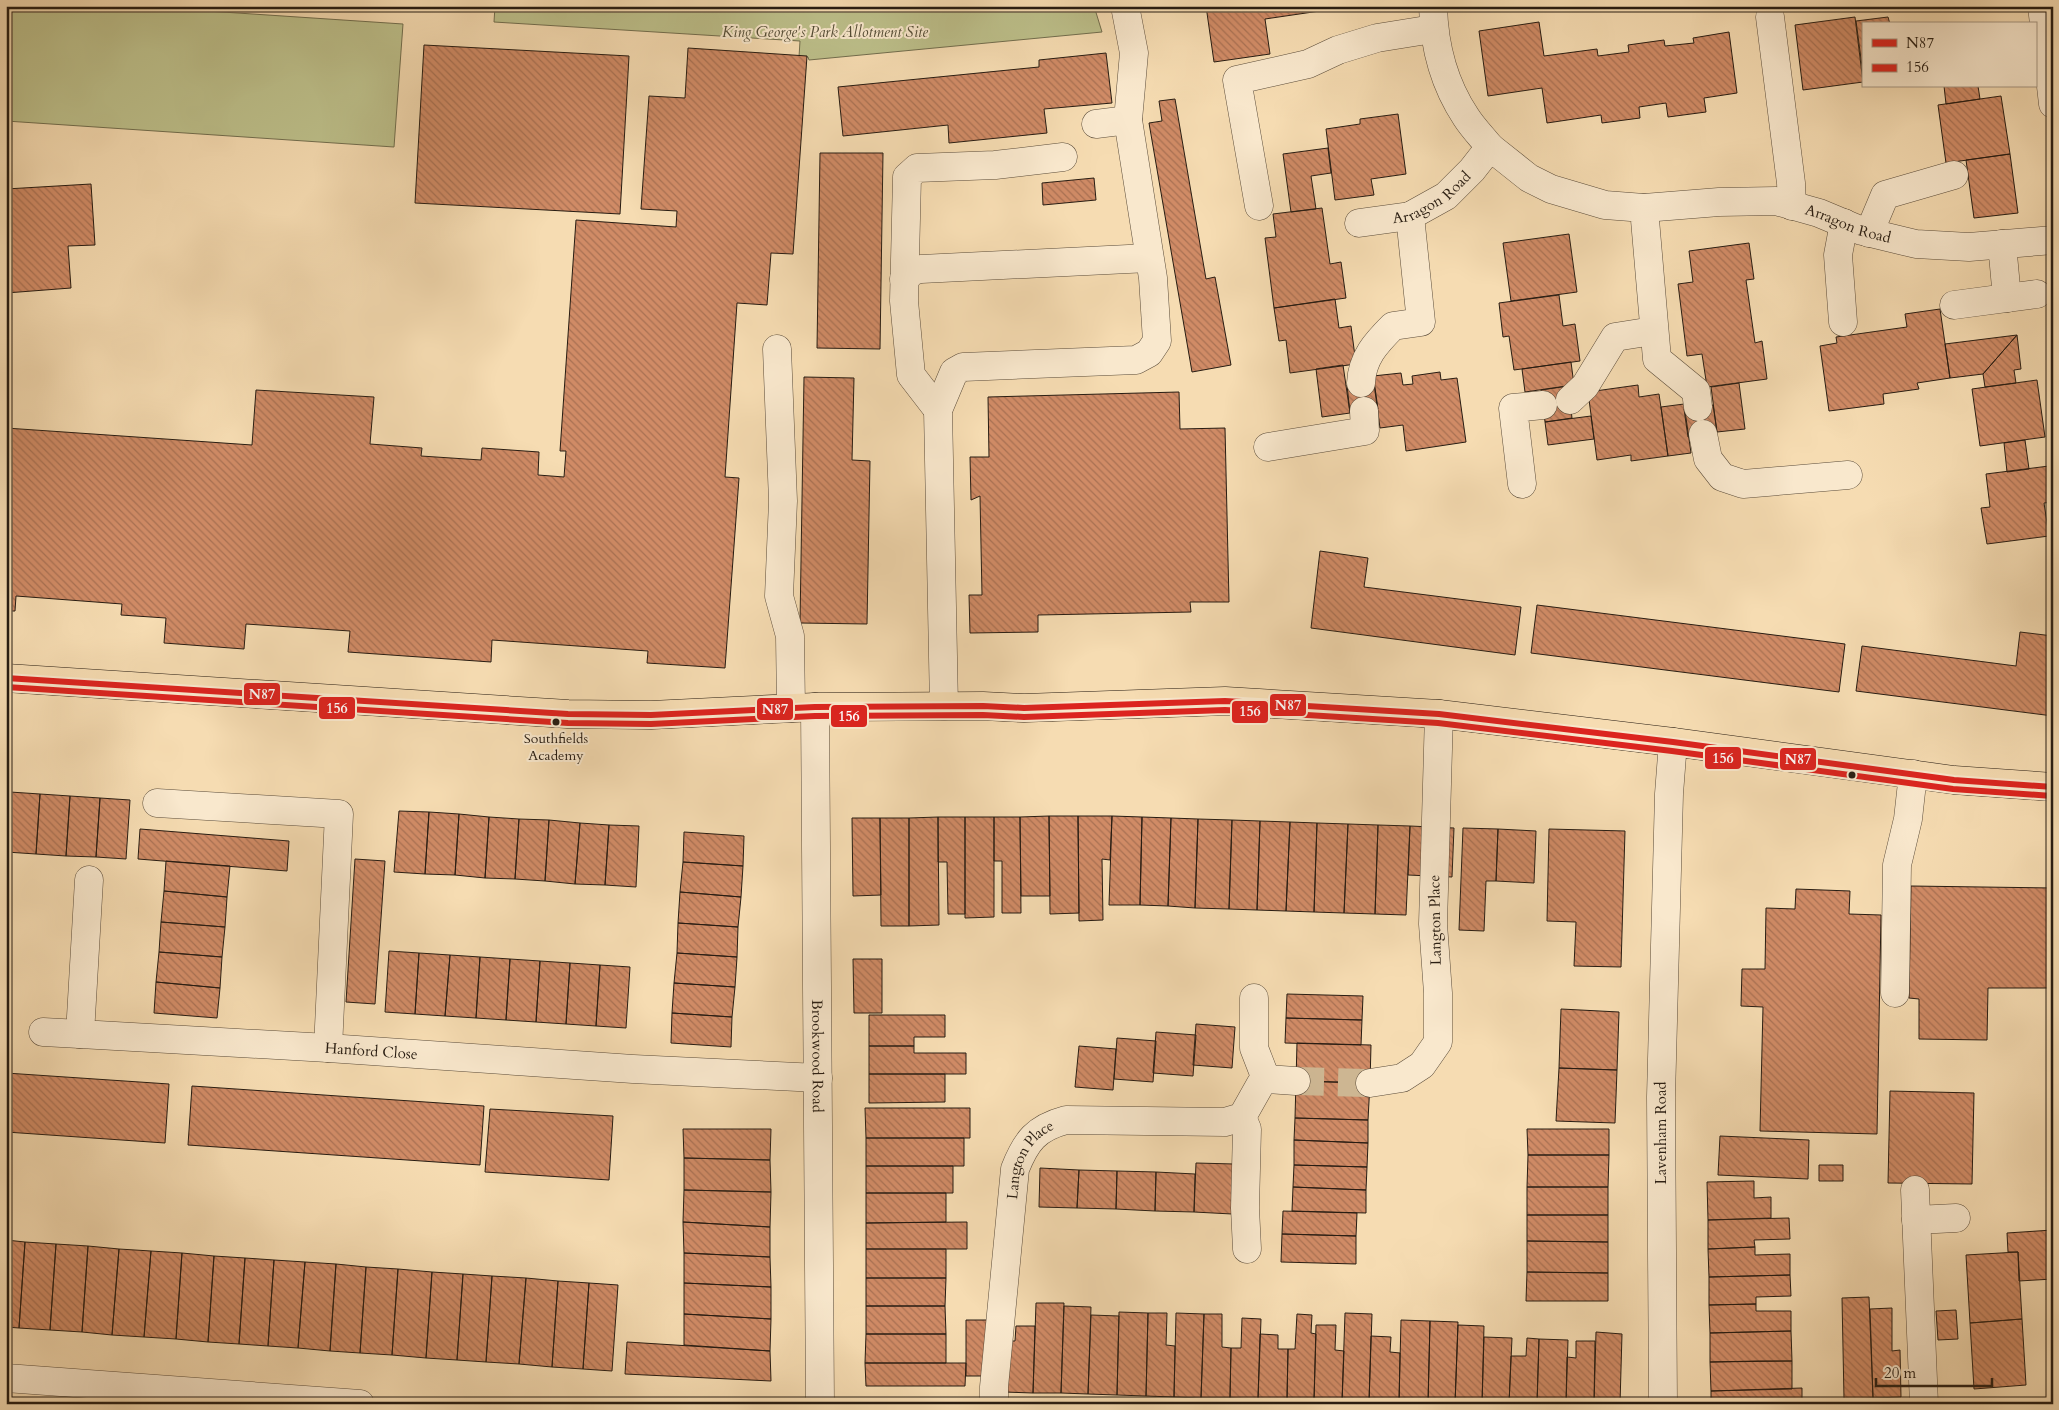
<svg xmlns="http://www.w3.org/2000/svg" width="2059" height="1410" viewBox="0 0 2059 1410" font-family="Cardo,serif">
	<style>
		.green { fill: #bdc08b; stroke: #726e4e }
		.building { fill: url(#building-back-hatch); stroke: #271c12 }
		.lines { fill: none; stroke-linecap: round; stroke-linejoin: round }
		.minor-tunnel { stroke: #cdb692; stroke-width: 28; stroke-dasharray: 28 14; stroke-linecap: butt }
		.minor-casing { stroke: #5b4c3a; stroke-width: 29 }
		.major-casing { stroke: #271c12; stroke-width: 29 }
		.minor { stroke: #f9e8cd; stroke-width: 28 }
		.major { stroke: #f6dcb2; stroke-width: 28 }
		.bus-1-casing { stroke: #f9e8cd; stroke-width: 10 }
		.bus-2-casing { stroke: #f9e8cd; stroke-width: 10 }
		.bus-1 { stroke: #dc241f; stroke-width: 6 }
		.bus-2 { stroke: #dc241f; stroke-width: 6 }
		.bus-dot { fill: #271c12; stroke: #f9e8cd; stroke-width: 2 }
		.labels { text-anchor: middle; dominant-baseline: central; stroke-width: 4; stroke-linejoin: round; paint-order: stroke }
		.bus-label { font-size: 14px; fill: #271c12; stroke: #f9e8cd }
		.park-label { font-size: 15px; font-style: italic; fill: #544d36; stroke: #f9e8cd }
		.street-label { font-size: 15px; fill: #271c12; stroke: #f9e8cd }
		.line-badge { stroke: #f9e8cd; stroke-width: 2 }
		.badge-label { font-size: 14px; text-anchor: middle; font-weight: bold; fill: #fff }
	</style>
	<defs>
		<pattern id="building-back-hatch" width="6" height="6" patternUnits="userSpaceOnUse" patternTransform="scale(1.25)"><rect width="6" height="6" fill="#d08b66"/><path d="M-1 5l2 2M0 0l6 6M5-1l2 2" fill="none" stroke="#a97153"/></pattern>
	</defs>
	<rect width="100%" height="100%" fill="#f6dcb2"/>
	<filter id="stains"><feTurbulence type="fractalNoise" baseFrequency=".004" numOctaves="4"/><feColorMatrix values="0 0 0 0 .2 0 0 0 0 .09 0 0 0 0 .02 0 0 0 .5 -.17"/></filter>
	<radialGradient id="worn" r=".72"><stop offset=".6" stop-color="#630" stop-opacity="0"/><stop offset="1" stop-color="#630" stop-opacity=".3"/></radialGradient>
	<path class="green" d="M6,6H132L403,24L394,147L6,121Z
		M495,6H1094L1102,32L809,60L808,57H799L800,41L494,22Z"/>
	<path class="building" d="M1206,6H1354L1265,19L1270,54L1214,62Z
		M1855,17L1863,82L1803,90L1795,25Z
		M1888,17L1890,24H1863V74L1856,21Z
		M1539,22L1544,56L1597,49L1598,56L1629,52L1628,45L1664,40L1665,46L1694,43L1693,38L1729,32L1737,93L1704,98L1706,112L1668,117L1666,103L1639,107L1640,118L1602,123L1601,115L1547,123L1542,88L1488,96L1479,31Z
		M424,45L629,56L620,214L415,203Z
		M688,48L807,56L793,254L771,253L767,305L737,303L725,477L739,478L725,668L647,663L648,651L492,640L491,662L348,652L350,631L246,624L244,649L164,643L166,618L121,615L122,604L16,596L15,611H6V428L252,445L256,390L374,397L370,444L422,448L421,456L481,460L482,448L539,452L538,475L564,477L566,451H560L576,220L676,227L677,211L641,209L649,96L685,98Z
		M1106,53L1112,103L1044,109L1047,133L949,143L948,125L843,136L838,87L1039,67V60Z
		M1944,86H1978L1980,99L1946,104Z
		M2001,96L2010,154L1946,163L1938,105Z
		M1175,99L1206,279L1215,277L1231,365L1192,372L1149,123L1162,121L1159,101Z
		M1398,114L1406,174L1371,179L1374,195L1335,200L1326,129L1360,124V119Z
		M1328,148L1331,173L1311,176L1316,209L1291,212L1283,154Z
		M820,153H883L880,349L817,348Z
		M2010,154L2018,213L1974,218L1966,160Z
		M1094,178L1096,200L1043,205L1042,183Z
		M91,184L95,245L68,246L71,288L6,293V189Z
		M1322,208L1330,264L1341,262L1346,298L1274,308L1265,238L1276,237L1273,214Z
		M1569,234L1577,292L1511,301L1503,243Z
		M1749,243L1754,279L1746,280L1755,343L1762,341L1767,379L1707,387L1702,354L1687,356L1678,284L1693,282L1689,251Z
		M1559,295L1563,326L1575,324L1580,361L1514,370L1509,336L1503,337L1499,303Z
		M1335,299L1339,328L1351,326L1356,364L1290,373L1286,340L1279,341L1274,308Z
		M1940,309L1950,378L1917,383L1919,389L1883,394L1884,404L1829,411L1820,346L1837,343L1836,337L1907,327L1905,314Z
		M2017,335L1983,374L1950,378L1945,344Z
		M2017,335L2021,369L2014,370L2016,383L1985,387L1983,374Z
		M1571,362L1574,385L1525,392L1522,369Z
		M1343,365L1350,413L1322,417L1316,369Z
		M1440,372L1441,380L1457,378L1466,442L1406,451L1403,425L1380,428L1373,376L1401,373L1403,385L1413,384L1412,376Z
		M804,377L854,378L852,460L870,461L867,624L800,623Z
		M2037,380L2045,437L1980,446L1972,389Z
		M1374,381L1378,409L1350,413L1347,385Z
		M1739,383L1745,429L1717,432L1711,387Z
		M1638,385L1639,397L1659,394L1668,456L1631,461V455L1597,460L1588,392Z
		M1568,386L1572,418L1545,422L1541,390Z
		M1179,392L1180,429L1225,428L1229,602H1190L1191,612L1038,615V632L970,633L969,595H982L980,496L971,500L970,457H989L988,397Z
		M1684,404L1691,453L1668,456L1661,407Z
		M1713,405L1717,432L1688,437L1684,409Z
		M1591,416L1594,439L1548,445L1545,422Z
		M2025,440L2029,469L2007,472L2004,443Z
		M2049,466L2053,502L2044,503L2049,536L1987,544L1981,508L1990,507L1986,474Z
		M1320,551L1368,558L1364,587L1521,607L1515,655L1311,628Z
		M1537,605L1845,644L1839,692L1531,653Z
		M2020,632L2053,636V716L1856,691L1862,646L2016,666Z
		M6,792H10L6,843Z
		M10,792L40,794L36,854L6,852Z
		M40,794L70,796L66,856L36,854Z
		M70,796L100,798L96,857L66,856Z
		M100,798L130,800L126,859L96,857Z
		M399,811L429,812L425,874L394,872Z
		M429,812L459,814L455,875L425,874Z
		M459,814L489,817L485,878L455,875Z
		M1049,816L1050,896H1021L1020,817Z
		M1049,816H1078L1079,913L1050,914Z
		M1078,816H1112L1110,860L1102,859L1103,920L1079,921Z
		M1112,816L1142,817L1140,905H1109Z
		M489,817L519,819L515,879L485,878Z
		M938,817L939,925L909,926V818Z
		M938,817H965V914H948L947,862H938Z
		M965,817H994V917L965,918Z
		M994,817H1020L1021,913H1002V861H994Z
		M1142,817L1171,818L1168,906L1140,905Z
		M852,818H880L881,895L853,896Z
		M880,818H909V926H881Z
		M1171,818L1198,819L1195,908L1168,906Z
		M519,819L549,820L545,881L515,879Z
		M1198,819L1232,820L1229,909L1195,908Z
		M549,820L580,823L575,884L545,881Z
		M1232,820L1260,821L1257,910L1229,909Z
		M1260,821L1290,822L1286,911L1257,910Z
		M1290,822L1317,823L1314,912L1286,911Z
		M580,823L609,825L605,885L575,884Z
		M1317,823L1348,824L1344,913L1314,912Z
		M1348,824L1378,825L1375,914L1344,913Z
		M609,825L639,826L636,887L605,885Z
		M1378,825L1410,826L1406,915L1375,914Z
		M1410,826L1454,828L1452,877L1408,875Z
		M1463,828L1498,829L1496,881H1486L1484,931L1459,930Z
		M140,829L289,841L287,871L138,859Z
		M1498,829L1536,831L1534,883L1496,881Z
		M1549,829L1625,831L1621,967L1574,966L1576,922L1547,921Z
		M684,832L744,836L743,866L683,862Z
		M355,859L385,861L375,1004L346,1002Z
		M166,861L230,866L227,897L164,891Z
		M683,862L743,866L741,897L680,892Z
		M1911,886L2053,888V988H1988L1987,1040L1919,1039V999L1909,998Z
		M1796,889L1850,891L1849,914L1881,915L1877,1134L1760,1131L1763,1007L1741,1006L1742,969H1765L1766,908L1795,909Z
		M164,891L227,897L225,927L161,922Z
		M680,892L741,897L738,927L678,923Z
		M161,922L225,927L222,957L159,952Z
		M678,923L738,927L737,957L677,953Z
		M389,951L419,953L415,1014L385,1012Z
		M159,952L222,957L220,988L156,982Z
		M419,953L450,955L445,1016L415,1014Z
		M677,953L737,957L735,987L674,983Z
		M450,955L480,957L476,1018L445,1016Z
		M480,957L510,959L506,1020L476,1018Z
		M510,959L540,961L536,1022L506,1020Z
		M853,959H882V1013H854Z
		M540,961L570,963L566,1024L536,1022Z
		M570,963L600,965L596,1026L566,1024Z
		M600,965L630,967L626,1028L596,1026Z
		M156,982L220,988L217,1018L154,1013Z
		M674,983L735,987L732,1017L672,1013Z
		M1287,994L1363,996L1362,1020L1286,1018Z
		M1561,1009L1619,1012L1617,1070L1559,1068Z
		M672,1013L732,1017L731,1047L671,1043Z
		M869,1015H945V1037H914V1046H869Z
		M1286,1018L1362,1020L1361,1045L1285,1043Z
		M1196,1024L1235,1027L1232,1068L1193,1065Z
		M1156,1032L1196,1035L1193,1076L1153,1073Z
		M1117,1038L1156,1041L1153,1082L1114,1079Z
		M1297,1043L1371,1045L1370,1083L1296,1081Z
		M869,1046H914V1053H966V1074H869Z
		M1079,1046L1116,1049L1113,1090L1075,1087Z
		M1559,1068L1617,1070L1615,1123L1556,1121Z
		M6,1073L169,1084L165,1143L6,1132Z
		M869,1074H945V1102L869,1103Z
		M1296,1081L1370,1083L1368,1120L1295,1118Z
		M192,1086L484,1106L480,1165L188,1145Z
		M1890,1091L1974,1093L1972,1184L1888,1183Z
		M865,1108H970V1138H866Z
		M490,1109L613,1116L609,1180L485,1172Z
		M1295,1118L1368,1120V1143L1294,1140Z
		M683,1129H771L770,1160L684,1158Z
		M1527,1129H1609V1155H1528Z
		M1720,1136L1809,1140L1808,1179L1718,1175Z
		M866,1138H964V1166H866Z
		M1294,1140L1368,1143L1367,1167L1294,1165Z
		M1528,1155H1609L1608,1187H1527Z
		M684,1158L770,1160L771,1192L684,1190Z
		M1196,1163L1234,1164L1232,1214L1194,1212Z
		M1294,1165L1367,1167L1366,1190L1293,1187Z
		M1819,1165H1843V1181H1819Z
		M866,1166H953V1193H866Z
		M1040,1168L1079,1170L1077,1208L1039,1207Z
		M1079,1170L1117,1171L1116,1209L1077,1208Z
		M1117,1171L1156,1172L1155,1211L1116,1209Z
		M1156,1172L1195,1174L1194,1212L1155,1211Z
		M1754,1181V1198L1771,1197V1218L1708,1220L1707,1182Z
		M1293,1187L1366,1190V1213L1292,1211Z
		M1527,1187H1608V1215H1527Z
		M684,1190L771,1192L770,1227L683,1222Z
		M866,1193H946V1222L866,1223Z
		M1283,1211L1357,1213L1356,1236L1282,1234Z
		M1527,1215H1608V1242L1527,1241Z
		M1789,1218L1790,1239L1754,1240L1755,1247L1708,1249V1220Z
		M683,1222L770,1227V1257L684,1253Z
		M967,1222V1249H866V1223Z
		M2053,1230V1279L2019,1281L2018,1252H2008L2007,1233Z
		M1282,1234L1356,1236V1264L1281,1262Z
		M6,1240L25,1242L19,1328L6,1327Z
		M1527,1241L1608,1242V1273L1527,1272Z
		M25,1242L56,1244L50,1330L19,1328Z
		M56,1244L88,1246L82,1332L50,1330Z
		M88,1246L119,1249L112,1335L82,1332Z
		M1755,1247V1255L1790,1254V1275L1709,1277L1708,1249Z
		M119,1249L151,1251L144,1337L112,1335Z
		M866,1249H946V1278H866Z
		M151,1251L182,1253L176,1339L144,1337Z
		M2018,1252L2022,1319L1970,1323L1966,1255Z
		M182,1253L214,1256L208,1342L176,1339Z
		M684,1253L770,1257L771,1287L684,1283Z
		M214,1256L245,1258L239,1344L208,1342Z
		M245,1258L274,1260L268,1346L239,1344Z
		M274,1260L305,1262L298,1348L268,1346Z
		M305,1262L336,1264L330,1351L298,1348Z
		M336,1264L366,1267L360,1353L330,1351Z
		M366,1267L398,1269L392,1355L360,1353Z
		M398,1269L432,1272L426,1358L392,1355Z
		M432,1272L463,1274L457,1360L426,1358Z
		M1527,1272L1608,1273V1301H1526Z
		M463,1274L492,1276L486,1362L457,1360Z
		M1790,1275L1791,1296L1756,1297V1304L1709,1305V1277Z
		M492,1276L526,1278L519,1364L486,1362Z
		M526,1278L558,1281L552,1367L519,1364Z
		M866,1278H946L945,1306H866Z
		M558,1281L589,1283L583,1369L552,1367Z
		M589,1283L618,1285L612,1371L583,1369Z
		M684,1283L771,1287V1319L684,1314Z
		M1869,1297L1873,1398L1844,1399L1842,1298Z
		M1036,1303H1064L1061,1393H1033Z
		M1756,1304V1311H1791V1331L1710,1333L1709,1305Z
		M866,1306H945L946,1334H866Z
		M1064,1306L1091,1307L1088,1394L1061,1393Z
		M1892,1308V1351L1900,1350L1901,1397L1873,1398L1870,1309Z
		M1956,1310L1958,1339L1938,1340L1936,1311Z
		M1119,1312L1148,1313L1146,1396L1117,1395Z
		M1148,1313H1167L1166,1345L1175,1346L1174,1397L1146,1396Z
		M1176,1313L1204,1314L1201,1398L1174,1397Z
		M1345,1313L1372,1314L1369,1402H1342Z
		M684,1314L771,1319L770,1351L684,1345Z
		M1204,1314H1222V1347L1231,1348L1230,1398H1201Z
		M1297,1314L1312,1315L1311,1333L1316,1334L1314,1400H1287L1288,1349H1295Z
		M1091,1315L1119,1316L1117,1395L1088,1394Z
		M1242,1318L1261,1319L1258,1399L1230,1398L1231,1348H1241Z
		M2022,1319L2026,1385L1974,1389L1970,1323Z
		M966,1320H987V1376H966Z
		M1401,1320L1430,1321L1428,1404L1399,1403Z
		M1430,1321L1458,1322L1455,1404H1428Z
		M1316,1325H1336L1335,1350L1344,1351L1342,1402L1314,1400Z
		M1458,1325L1484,1326L1482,1404H1455Z
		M1016,1326H1035L1033,1393L1004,1392L1005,1341H1015Z
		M1791,1331L1792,1361L1710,1362V1333Z
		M1596,1332L1622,1334L1620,1404H1594Z
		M866,1334H946V1363H865Z
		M1260,1334L1278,1335V1349H1288L1287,1400L1258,1399Z
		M1371,1336L1391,1337L1390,1352L1400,1353L1399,1403L1369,1402Z
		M1484,1337L1512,1338L1509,1404H1482Z
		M1527,1338L1539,1339L1537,1404H1509L1511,1356H1526Z
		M1539,1339L1568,1340L1566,1404H1537Z
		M1576,1341H1595L1594,1404H1566L1567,1357L1576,1358Z
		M627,1342L770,1351L771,1381L625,1374Z
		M1757,1361H1792V1389L1711,1391L1710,1362Z
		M865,1363H966L965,1386H866Z
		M1802,1388V1404H1711V1391Z"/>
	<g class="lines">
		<path class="minor-tunnel" d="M1296,1081L1370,1083"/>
		<defs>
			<g id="minor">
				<path d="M1125,6L1134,53L1128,120"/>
				<path d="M1433,6C1434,45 1444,84 1466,117C1473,128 1482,137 1490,147"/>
				<path d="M2042,6L2053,104"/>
				<path d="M1770,17L1791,183L1792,206"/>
				<path d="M1259,206L1237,80L1308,64L1338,50L1377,38L1433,29"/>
				<path id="s1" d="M1644,208L1719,202L1776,201L1819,213L1862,231L1916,244L1969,247L2053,240"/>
				<path id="s2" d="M1359,223L1410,216L1446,196L1472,170L1490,147L1529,178L1551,189L1605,205L1644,208L1657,359L1696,391L1698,407"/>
				<path d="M1869,233L1885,195L1954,175"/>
				<path d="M2002,244L2007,298"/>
				<path d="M904,279L913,271L921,269L1149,258"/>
				<path d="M1954,305L2037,294"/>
				<path d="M1843,322L1838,255L1844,223"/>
				<path d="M777,349L783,501L779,596L790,636L791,708"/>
				<path d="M1361,383C1362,358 1376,343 1393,326L1421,322L1410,216"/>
				<path d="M1570,400L1585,386L1615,337L1653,331"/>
				<path d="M938,410L911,375L904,301L907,177L917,168L995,165L1063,157"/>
				<path d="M1703,434L1708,459L1722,477L1743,484L1848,475"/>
				<path d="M1268,447L1365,431L1364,411"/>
				<path d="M1522,484L1513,408L1543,405"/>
				<path d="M944,706L938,410L954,372L963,367L1136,360L1149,353L1157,341L1153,278L1128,120L1096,124"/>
				<path id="s3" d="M815,707L820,1404"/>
				<path d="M157,803L339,814L328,1048"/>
				<path id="s4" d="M89,880L80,1034L328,1048L633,1069L818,1078"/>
				<path d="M1895,993L1897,865L1908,819L1913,774"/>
				<path d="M1254,998V1048L1266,1079"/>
				<path d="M43,1032L80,1034"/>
				<path d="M1370,1083L1402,1078L1422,1065L1438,1042V993L1433,924L1439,714"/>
				<path d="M1242,1117L1247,1129L1245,1208L1247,1249"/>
				<path d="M1915,1190L1924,1404"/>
				<path d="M1916,1220L1956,1218"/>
				<path d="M6,1378L360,1404"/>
				<path id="s5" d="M994,1404V1387L1015,1169C1026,1141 1036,1128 1066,1120L1225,1122L1242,1117L1260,1085L1266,1079L1296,1081"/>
				<path d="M1663,1404L1661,1097L1669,794L1673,742"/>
			</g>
			<path id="major" d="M6,678L568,714L651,715L815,707L983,706L1024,708L1225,701L1439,714L1673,742L1954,780L2053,787"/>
		</defs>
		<use href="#minor" class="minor-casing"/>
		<use href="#major" class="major-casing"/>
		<use href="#minor" class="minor"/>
		<use href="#major" class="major"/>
		<defs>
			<path id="bus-1" d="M6,678L568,714L651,715L815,707L983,706L1024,708L1225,701L1439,714L1673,742L1954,780L2053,787"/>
			<path id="bus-2" d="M6,687L568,723L651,724L815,716L983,715L1024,717L1225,710L1438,723L1672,751L1953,789L2052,796"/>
		</defs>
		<use href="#bus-1" class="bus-1-casing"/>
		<use href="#bus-2" class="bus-2-casing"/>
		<use href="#bus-1" class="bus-1"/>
		<use href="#bus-2" class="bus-2"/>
	</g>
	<g class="bus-dot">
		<circle cx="556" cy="722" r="4.5"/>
		<circle cx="1852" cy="775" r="4.5"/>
	</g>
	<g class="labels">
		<g class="bus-label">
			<text x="556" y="738">Southfields<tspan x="556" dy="17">Academy</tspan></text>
		</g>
		<g class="park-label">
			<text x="825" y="32">King George's Park Allotment Site</text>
		</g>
		<g class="street-label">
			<text stroke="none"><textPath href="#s2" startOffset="79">Arragon Road</textPath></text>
			<text stroke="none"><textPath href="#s1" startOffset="208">Arragon Road</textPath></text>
			<text transform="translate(1435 920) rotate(-91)">Langton Place</text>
			<text stroke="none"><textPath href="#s4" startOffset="446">Hanford Close</textPath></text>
			<text stroke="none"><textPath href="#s3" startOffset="349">Brookwood Road</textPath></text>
			<text transform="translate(1661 1133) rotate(-90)">Lavenham Road</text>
			<text stroke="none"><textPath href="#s5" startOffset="251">Langton Place</textPath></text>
		</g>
	</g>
	<g class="line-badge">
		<rect x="243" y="682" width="38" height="24" rx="5" fill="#dc241f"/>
		<rect x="1269" y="693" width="38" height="24" rx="5" fill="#dc241f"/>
		<rect x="318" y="696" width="38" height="24" rx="5" fill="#dc241f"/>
		<rect x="756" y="697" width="38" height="24" rx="5" fill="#dc241f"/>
		<rect x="1231" y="700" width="38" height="24" rx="5" fill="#dc241f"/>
		<rect x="830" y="704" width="38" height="24" rx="5" fill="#dc241f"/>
		<rect x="1704" y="746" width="38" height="24" rx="5" fill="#dc241f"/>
		<rect x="1779" y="747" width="38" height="24" rx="5" fill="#dc241f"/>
	</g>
	<g class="badge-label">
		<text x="262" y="699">N87</text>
		<text x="1288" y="710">N87</text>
		<text x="337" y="713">156</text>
		<text x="775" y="714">N87</text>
		<text x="1250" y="716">156</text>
		<text x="849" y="721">156</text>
		<text x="1723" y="763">156</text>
		<text x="1798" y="764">N87</text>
	</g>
	<rect width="2059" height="1410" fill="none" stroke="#f6dcb2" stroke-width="25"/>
	<rect x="8" y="8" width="2044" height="1395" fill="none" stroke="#271c12" stroke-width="2.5"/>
	<rect x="12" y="12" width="2034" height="1385" fill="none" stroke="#271c12"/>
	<rect x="1862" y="22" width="175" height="65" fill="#f9e8cd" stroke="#a59682"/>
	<rect x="1872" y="39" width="25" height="8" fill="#dc241f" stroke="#a59682"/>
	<text x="1906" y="48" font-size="15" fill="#271c12">N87</text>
	<rect x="1872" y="64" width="25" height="8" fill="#dc241f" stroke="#a59682"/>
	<text x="1906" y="72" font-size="15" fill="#271c12">156</text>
	<path d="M1876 1378v8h116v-8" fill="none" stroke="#271c12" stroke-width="2.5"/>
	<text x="1884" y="1378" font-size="15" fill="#271c12" stroke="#f9e8cd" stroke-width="4" paint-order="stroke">20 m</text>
	<rect width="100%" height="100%" filter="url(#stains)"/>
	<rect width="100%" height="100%" fill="url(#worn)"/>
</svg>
